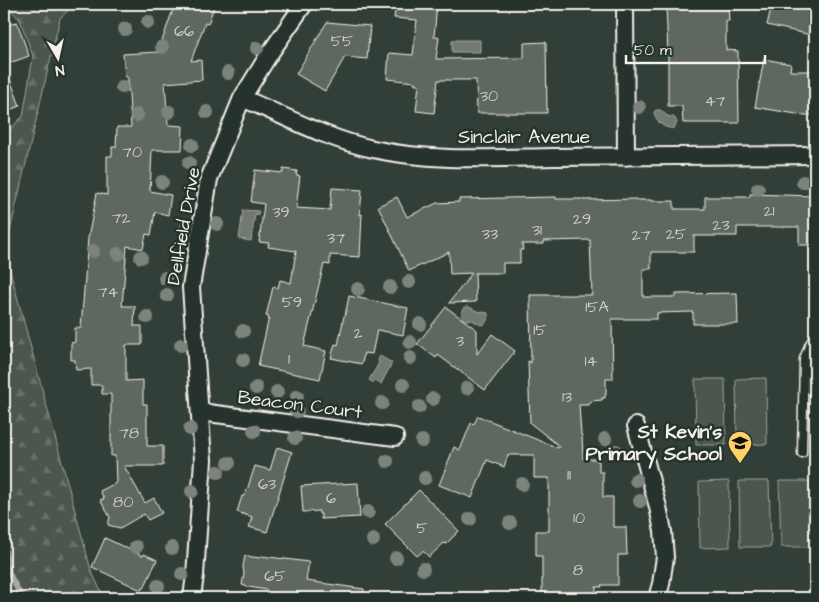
<svg xmlns="http://www.w3.org/2000/svg" width="819" height="602" viewBox="0 0 819 602" font-family="'Architects Daughter',sans-serif">
	<style>
		.forest { fill: url(#forest-firs); stroke: #a0a49c }
		.pitch { fill: #4c564f; stroke: #a0a49c }
		.water { fill: #727972; stroke: #a6a9a1 }
		.lines { fill: none; stroke-linecap: round; stroke-linejoin: round }
		.stream { stroke: #a6a9a1; stroke-width: 5.5 }
		.building { fill: #5f6861; stroke: #f4f1e8 }
		.lane-casing { stroke: #f4f1e8; stroke-width: 11 }
		.street-casing { stroke: #f4f1e8; stroke-width: 20 }
		.lane { stroke: #26332d; stroke-width: 8 }
		.street { stroke: #26332d; stroke-width: 16 }
		.tree { fill: #7c837b }
		.labels { text-anchor: middle; dominant-baseline: central; stroke-width: 5; stroke-linejoin: round; paint-order: stroke }
		.number-label { font-size: 16px; fill: #cfcfc6 }
		.street-label { font-size: 19px; fill: #f4f1e8; stroke: #26332d }
		.poi-label { font-size: 19px; font-weight: bold; fill: #f4f1e8; stroke: #26332d; text-anchor: end }
	</style>
	<defs>
		<pattern id="forest-firs" width="22" height="20" patternUnits="userSpaceOnUse" patternTransform="scale(1.25)"><rect width="22" height="20" fill="#4c564f"/><path d="M5 1l3.5 6h-7zM16 11l3.5 6h-7z" fill="#666f68"/></pattern>
	</defs>
	<rect width="100%" height="100%" fill="#323e38"/>
	<filter id="ink" filterUnits="userSpaceOnUse"><feTurbulence type="fractalNoise" baseFrequency=".02" numOctaves="2"/><feDisplacementMap in="SourceGraphic" scale="10" xChannelSelector="R" yChannelSelector="G"/><feConvolveMatrix kernelMatrix="1 2 1 2 8 2 1 2 1" color-interpolation-filters="sRGB"/></filter>
	<g filter="url(#ink)">
		<path class="forest" d="M6,4H75L60,18L10,231L4,241V136L23,116L33,56L20,20Z
			M4,248L91,570L104,598H4Z"/>
		<path class="pitch" d="M766,378L767,444L737,445L736,379Z
			M695,379H725L726,445H696Z
			M729,481L730,547L700,548L699,482Z
			M739,481H769L771,547H740Z
			M779,481H810L811,547H781Z"/>
		<path class="water" d="M452,40H480V52H452Z
			M656,110H661C663,112 664,113 666,115C672,119 674,113 677,123L674,128C665,130 655,121 654,112Z
			M243,210L259,211L258,215L255,214L251,241L239,239Z
			M465,307H469L477,311L488,313V319L485,324L481,325L472,320H463L461,314Z
			M380,356L392,363L381,384L375,381L374,383L369,380L379,363L378,360Z"/>
		<g class="lines">
			<path class="stream" d="M4,544L9,573L22,598"/>
		</g>
		<path class="building" d="M175,4H215L208,24L205,23L191,61L201,60L202,80L165,83L168,125L183,126L182,150H152L150,191L171,195L168,215L155,212L151,235L146,234L143,249L127,246L122,306H135L134,326H142V345H126V381L143,380V404H147V446H163V466H124L145,503L154,498L162,513L148,520L144,514L120,528L108,525L110,517L100,500L104,499L100,491L116,483L115,456H111V394H102V385H91V369L76,370L75,360H71V343L75,342V328H81L88,238L97,193L107,195V156H112V147H116L117,127H131L128,78L125,76L123,54L158,52Z
			M396,4H437L434,37H439L436,59L524,58V43L546,42L547,113H477L476,80H438L434,113L416,111L419,84H415V82L387,79L389,53L413,55L417,20L394,18Z
			M666,4H728L729,21H726V50L738,51L739,123H683L682,106H668V54Z
			M772,4L781,7L782,4H815V36L767,25Z
			M17,22L29,56L4,65V27Z
			M327,22L370,26L367,59L345,57L325,91L296,74Z
			M764,59L791,64L790,71H815V115H802L755,107Z
			M4,66H5L20,106L4,112Z
			M283,169L297,171L296,175L300,176L296,208L330,210L332,188L362,190L360,215L362,214L360,257L330,255V265L324,264L304,346L326,351L320,379L258,366L269,317L266,316L273,287L278,288L280,280L291,283L296,251L268,247L269,243L259,242L264,204L251,202L255,170L283,173Z
			M750,194L815,196V245H799V227H737V236H694V252H651V269H643V297H676V294L737,293L738,324H693V312L657,313V319H612L613,379H606V395H605V398H602V400L591,401V403H589V405H579L581,435H582L583,459H597V461H599V472H603V497H613V527H626L627,555H618V585H601L602,587H596V598H542V556H536V531H549V478H534V455H508L504,467L487,460L472,498L439,485L454,447L460,450L471,423L474,424L478,416L558,448L559,446L530,423L528,361L531,363L530,295H592L590,240L544,241V244H522L523,250H520V263H503V273H475L476,302L449,303L472,273L450,274L449,252L409,271L378,206L397,197L407,217L437,203L459,202V199L556,197V199H583V200L636,199V200H651V201H674V209H705V197H750Z
			M349,296L408,308L403,335L377,330L372,354L364,353L362,364L331,358L335,344L338,345L344,316H345Z
			M446,307L477,330V354L492,334L515,351L485,390L438,355L436,358L417,344Z
			M277,447L292,452L267,532L249,527L252,517L237,512L242,496H244L247,490L255,466L270,470Z
			M358,483L360,517L321,519V514H319V511L303,512L301,486Z
			M419,490L459,531L446,544L444,543L429,557L423,551L417,556L385,524Z
			M105,538L143,556L144,554L157,560L144,588H142L141,590L92,567Z
			M245,556L260,558L261,556L309,562L306,581L364,589V598H306L267,592V590L248,587L242,585L244,574L243,566Z"/>
		<g class="lines">
			<defs>
				<path id="lane" d="M802,453L804,359L809,346L815,335"/>
				<path id="street" d="M625,4L626,157
					M242,98C285,116 327,139 373,149C431,162 494,158 554,157C641,157 728,156 815,155
					M200,412L395,437
					M636,426L658,507L663,531L665,557L661,584L657,598
					M192,598L195,575L203,460L191,287L209,179L242,98L270,53L304,4"/>
			</defs>
			<use href="#lane" class="lane-casing"/>
			<use href="#street" class="street-casing"/>
			<use href="#lane" class="lane"/>
			<use href="#street" class="street"/>
		</g>
		<g class="tree">
			<circle cx="148" cy="22" r="7"/>
			<circle cx="125" cy="29" r="7"/>
			<circle cx="162" cy="47" r="7"/>
			<circle cx="257" cy="48" r="7"/>
			<circle cx="228" cy="73" r="7"/>
			<circle cx="122" cy="87" r="7"/>
			<circle cx="639" cy="107" r="7"/>
			<circle cx="169" cy="112" r="7"/>
			<circle cx="207" cy="112" r="7"/>
			<circle cx="137" cy="115" r="7"/>
			<circle cx="192" cy="145" r="7"/>
			<circle cx="189" cy="163" r="7"/>
			<circle cx="162" cy="182" r="7"/>
			<circle cx="803" cy="182" r="7"/>
			<circle cx="758" cy="189" r="7"/>
			<circle cx="217" cy="224" r="7"/>
			<circle cx="187" cy="226" r="7"/>
			<circle cx="93" cy="251" r="7"/>
			<circle cx="118" cy="254" r="7"/>
			<circle cx="141" cy="257" r="7"/>
			<circle cx="165" cy="278" r="7"/>
			<circle cx="409" cy="282" r="7"/>
			<circle cx="390" cy="287" r="7"/>
			<circle cx="358" cy="289" r="7"/>
			<circle cx="167" cy="295" r="7"/>
			<circle cx="147" cy="317" r="7"/>
			<circle cx="420" cy="324" r="7"/>
			<circle cx="243" cy="331" r="7"/>
			<circle cx="410" cy="342" r="7"/>
			<circle cx="181" cy="345" r="7"/>
			<circle cx="410" cy="358" r="7"/>
			<circle cx="243" cy="360" r="7"/>
			<circle cx="403" cy="385" r="7"/>
			<circle cx="256" cy="388" r="7"/>
			<circle cx="467" cy="388" r="7"/>
			<circle cx="277" cy="392" r="7"/>
			<circle cx="297" cy="396" r="7"/>
			<circle cx="433" cy="399" r="7"/>
			<circle cx="382" cy="403" r="7"/>
			<circle cx="419" cy="407" r="7"/>
			<circle cx="297" cy="411" r="7"/>
			<circle cx="190" cy="429" r="7"/>
			<circle cx="254" cy="431" r="7"/>
			<circle cx="295" cy="438" r="7"/>
			<circle cx="605" cy="439" r="7"/>
			<circle cx="422" cy="441" r="7"/>
			<circle cx="616" cy="451" r="7"/>
			<circle cx="387" cy="461" r="7"/>
			<circle cx="229" cy="463" r="7"/>
			<circle cx="218" cy="472" r="7"/>
			<circle cx="425" cy="478" r="7"/>
			<circle cx="636" cy="480" r="7"/>
			<circle cx="522" cy="484" r="7"/>
			<circle cx="192" cy="491" r="7"/>
			<circle cx="640" cy="501" r="7"/>
			<circle cx="368" cy="512" r="7"/>
			<circle cx="470" cy="519" r="7"/>
			<circle cx="510" cy="523" r="7"/>
			<circle cx="373" cy="540" r="7"/>
			<circle cx="136" cy="547" r="7"/>
			<circle cx="172" cy="548" r="7"/>
			<circle cx="396" cy="558" r="7"/>
			<circle cx="423" cy="569" r="7"/>
			<circle cx="182" cy="574" r="7"/>
			<circle cx="158" cy="586" r="7"/>
		</g>
	</g>
	<defs>
		<symbol id="school-pin" viewBox="-11 -11 22 30"><path d="M0 17L-7.5 6A9.5 9.5 0 1 1 7.5 6Z" fill="#ffd166" stroke="#26332d"/><path d="M0-5L7-2L0 1L-7-2ZM-4 1L0 2.5L4 1V4Q0 6-4 4Z" fill="#111"/></symbol>
	</defs>
	<g fill-rule="evenodd">
		<use href="#school-pin" x="726" y="429" width="28" height="38"/>
	</g>
	<g class="labels">
		<g class="number-label">
			<text x="184" y="31">66</text>
			<text x="342" y="41">55</text>
			<text x="489" y="96">30</text>
			<text x="715" y="101">47</text>
			<text x="132" y="152">70</text>
			<text x="769" y="211">21</text>
			<text x="281" y="212">39</text>
			<text x="121" y="218">72</text>
			<text x="582" y="219">29</text>
			<text x="721" y="225">23</text>
			<text x="537" y="230">31</text>
			<text x="490" y="234">33</text>
			<text x="676" y="234">25</text>
			<text x="641" y="235">27</text>
			<text x="336" y="238">37</text>
			<text x="108" y="292">74</text>
			<text x="292" y="302">59</text>
			<text x="597" y="307">15A</text>
			<text x="540" y="330">15</text>
			<text x="358" y="333">2</text>
			<text x="460" y="341">3</text>
			<text x="289" y="359">1</text>
			<text x="591" y="361">14</text>
			<text x="567" y="397">13</text>
			<text x="129" y="433">78</text>
			<text x="569" y="475">11</text>
			<text x="267" y="484">63</text>
			<text x="331" y="498">6</text>
			<text x="123" y="502">80</text>
			<text x="579" y="518">10</text>
			<text x="422" y="528">5</text>
			<text x="578" y="570">8</text>
			<text x="275" y="576">65</text>
		</g>
		<g class="street-label">
			<text x="524" y="137">Sinclair Avenue</text>
			<text transform="translate(184 226) rotate(-80)">Dellfield Drive</text>
			<text transform="translate(300 405) rotate(7)">Beacon Court</text>
		</g>
		<g class="poi-label">
			<text x="722" y="432">St Kevin's<tspan x="722" dy="22">Primary School</tspan></text>
		</g>
	</g>
	<rect width="819" height="602" fill="none" stroke="#26332d" stroke-width="20"/>
	<rect x="10" y="10" width="799" height="582" fill="none" stroke="#f4f1e8" stroke-width="2" filter="url(#ink)"/>
	<g transform="translate(58 58) rotate(171)" stroke="#26332d" stroke-width="4" paint-order="stroke">
	<path d="M0-4L9 19L0 12L-9 19Z" fill="#f4f1e8"/>
	<text y="-8" font-size="14" font-weight="bold" text-anchor="middle" fill="#f4f1e8">N</text>
	</g>
	<path d="M626 55v8h139v-8" fill="none" stroke="#f4f1e8" stroke-width="2.5"/>
	<text x="634" y="55" font-size="15" fill="#f4f1e8" stroke="#26332d" stroke-width="4" paint-order="stroke">50 m</text>
</svg>
